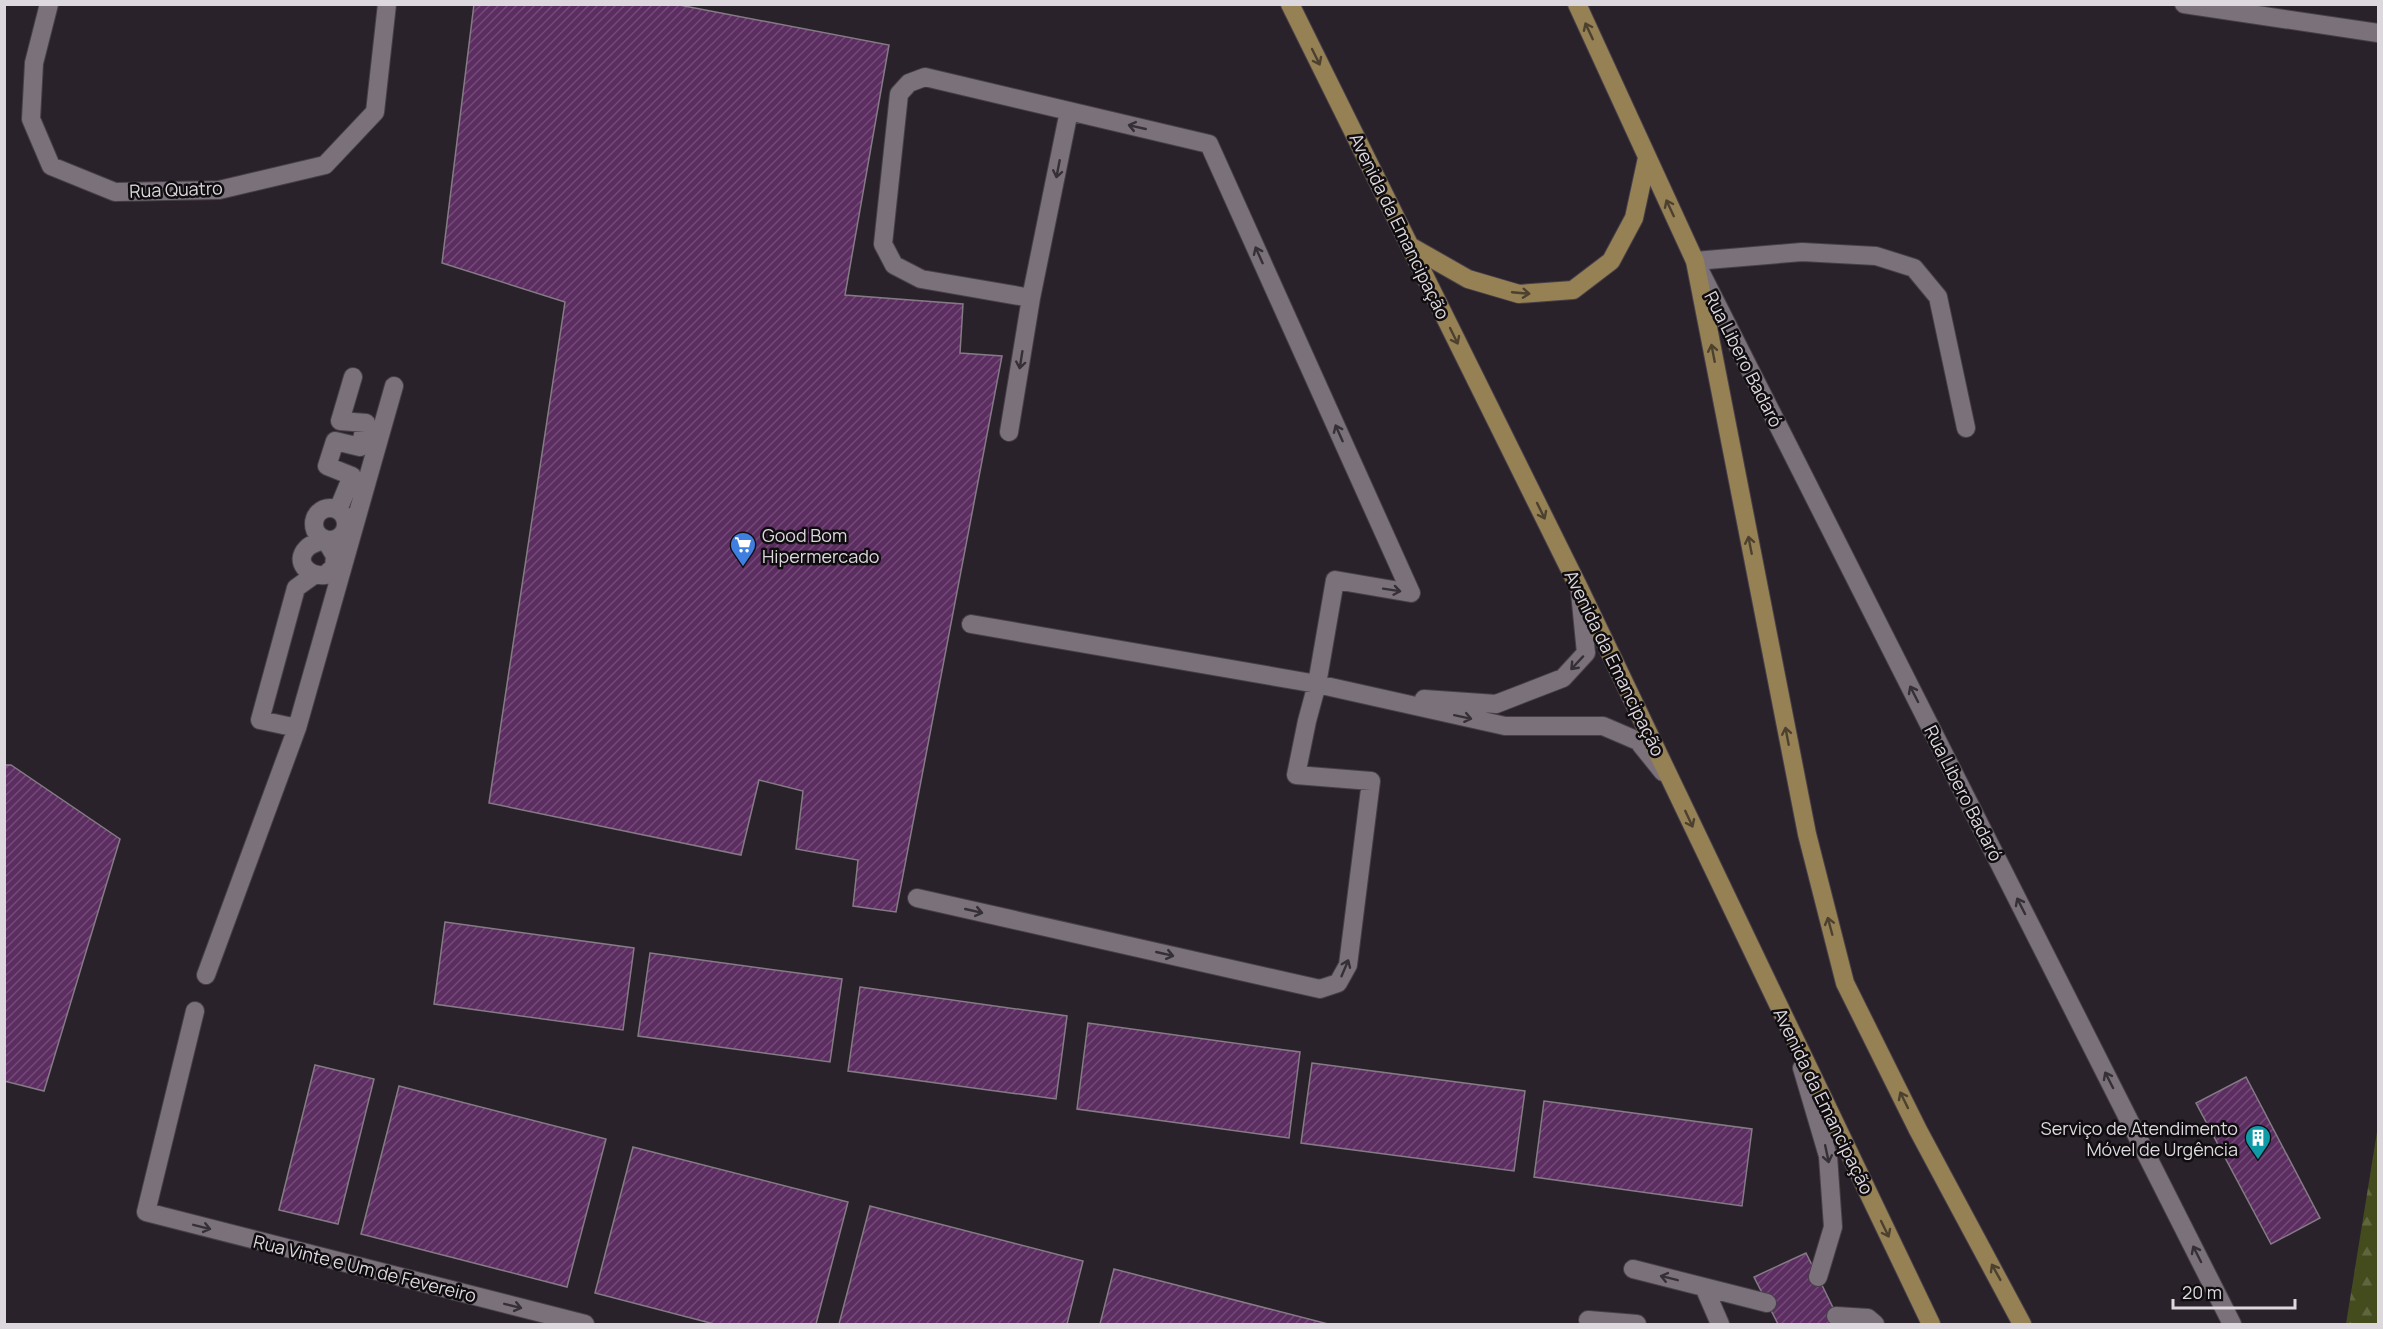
<svg xmlns="http://www.w3.org/2000/svg" width="2383" height="1329" viewBox="0 0 2383 1329" font-family="Manrope,sans-serif">
	<style>
		.forest { fill: url(#forest-firs) }
		.building { fill: url(#building-hatch); stroke: #847b85; stroke-width: 1.5 }
		.lines { fill: none; stroke-linecap: round; stroke-linejoin: round }
		.lane-casing { stroke: #474048; stroke-width: 20 }
		.street-casing { stroke: #474048; stroke-width: 20 }
		.primary-casing { stroke: #474048; stroke-width: 20 }
		.lane { stroke: #7a717b; stroke-width: 18 }
		.street { stroke: #7a717b; stroke-width: 18 }
		.primary { stroke: #968155; stroke-width: 18 }
		.oneway { stroke: #4c412f }
		.oneway2 { stroke: #353035 }
		.labels { text-anchor: middle; dominant-baseline: central; stroke-width: 5; stroke-linejoin: round; paint-order: stroke }
		.street-label { font-size: 18px; fill: #ddd8dd; stroke: #100d10 }
		.poi-label { font-size: 18px; fill: #ddd8dd; stroke: #100d10; text-anchor: start }
	</style>
	<defs>
		<pattern id="forest-firs" width="22" height="20" patternUnits="userSpaceOnUse" patternTransform="scale(1.5)"><rect width="22" height="20" fill="#444c1e"/><path d="M5 1l3.5 6h-7zM16 11l3.5 6h-7z" fill="#5f653e"/></pattern>
		<pattern id="building-hatch" width="6" height="6" patternUnits="userSpaceOnUse" patternTransform="scale(1.5)"><rect width="6" height="6" fill="#5c2d61"/><path d="M-1 1l2-2M0 6l6-6M5 7l2-2" fill="none" stroke="#734b77"/></pattern>
	</defs>
	<rect width="100%" height="100%" fill="#2a222a"/>
	<path class="forest" d="M2378,1126V1324H2346Z"/>
	<path class="building" d="M474,4H674L889,45L845,295L963,304L960,353L1002,356L896,912L853,906L858,860L796,849L803,791L759,780L741,855L489,803L565,302L442,263Z
		M4,765H11L120,839L44,1091L4,1081Z
		M445,922L634,948L623,1030L434,1004Z
		M650,953L842,979L830,1062L638,1036Z
		M860,987L1067,1016L1056,1099L848,1071Z
		M1088,1023L1300,1052L1289,1138L1077,1109Z
		M1312,1063L1525,1091L1514,1171L1301,1143Z
		M315,1065L374,1079L338,1224L279,1210Z
		M2246,1077L2320,1218L2271,1244L2196,1103Z
		M399,1086L606,1139L567,1287L361,1234Z
		M1544,1101L1752,1129L1742,1206L1534,1177Z
		M633,1147L848,1202L816,1324H714L595,1293Z
		M870,1206L1083,1261L1067,1324H839Z
		M1806,1253L1818,1277L1841,1324H1778L1754,1277Z
		M1114,1269L1328,1324H1100Z"/>
	<g class="lines">
		<defs>
			<path id="lane" d="M49,4L34,63L31,119L51,166L115,192L219,190L325,165L375,112L387,4
				M1695,261L1802,252L1876,256L1914,268L1938,297L1966,428
				M1009,432L1031,298L1069,111
				M314 524a16 16 0 1 1 32 0a16 16 0 1 1-32 0Z
				M338,510L352,476L327,466L335,441L360,447L366,423L340,421L353,377
				M325,539L335,556L334,567L325,575C309,577 293,562 307,548C312,543 319,542 325,539Z
				M314,575L296,588L260,720L297,728L394,386
				M971,624L1317,684L1505,726H1603L1638,741L1663,772
				M1424,699L1496,704L1563,678L1586,653L1580,592
				M917,898L1320,989L1338,983L1348,965L1371,781L1296,775L1307,721L1317,684L1335,580L1411,593L1209,144L925,77L909,83L899,94L883,244L894,265L921,279L1031,298
				M206,975L297,728
				M195,1011L146,1212L585,1324
				M1802,1068L1828,1156L1833,1227L1818,1277
				M1633,1269L1767,1303
				M1704,1287L1720,1324
				M1836,1316L1868,1318L1875,1324
				M1588,1320L1637,1324"/>
			<path id="street" d="M2184,4L2378,33
				M1700,271L2232,1324"/>
			<path id="primary" d="M1290,4L1579,588L1931,1324
				M1577,4L1695,261L1807,834L1845,983L1918,1130L2022,1324
				M1410,246L1468,279L1519,294L1573,290L1611,261L1634,218L1647,158"/>
		</defs>
		<use href="#lane" class="lane-casing"/>
		<use href="#street" class="street-casing"/>
		<use href="#primary" class="primary-casing"/>
		<use href="#lane" class="lane"/>
		<use href="#street" class="street"/>
		<use href="#primary" class="primary"/>
	</g>
	<defs><path id="oneway-shaft" d="M-6 0H5M1.5-3L5.5 0L1.5 3" fill="none" stroke-width="1.6" stroke-linecap="round" stroke-linejoin="round" transform="scale(1.5)"/></defs>
	<g class="oneway">
		<use href="#oneway-shaft" transform="translate(1589 31) rotate(-115)"/>
		<use href="#oneway-shaft" transform="translate(1316 57) rotate(64)"/>
		<use href="#oneway-shaft" transform="translate(1670 208) rotate(-115)"/>
		<use href="#oneway-shaft" transform="translate(1521 293) rotate(5)"/>
		<use href="#oneway-shaft" transform="translate(1454 336) rotate(64)"/>
		<use href="#oneway-shaft" transform="translate(1713 353) rotate(-101)"/>
		<use href="#oneway-shaft" transform="translate(1541 511) rotate(64)"/>
		<use href="#oneway-shaft" transform="translate(1750 545) rotate(-101)"/>
		<use href="#oneway-shaft" transform="translate(1787 736) rotate(-101)"/>
		<use href="#oneway-shaft" transform="translate(1689 819) rotate(65)"/>
		<use href="#oneway-shaft" transform="translate(1830 926) rotate(-105)"/>
		<use href="#oneway-shaft" transform="translate(1904 1100) rotate(-116)"/>
		<use href="#oneway-shaft" transform="translate(1885 1229) rotate(64)"/>
		<use href="#oneway-shaft" transform="translate(1996 1272) rotate(-119)"/>
	</g>
	<g class="oneway2">
		<use href="#oneway-shaft" transform="translate(1137 127) rotate(-167)"/>
		<use href="#oneway-shaft" transform="translate(1058 169) rotate(101)"/>
		<use href="#oneway-shaft" transform="translate(1259 255) rotate(-114)"/>
		<use href="#oneway-shaft" transform="translate(1021 360) rotate(99)"/>
		<use href="#oneway-shaft" transform="translate(1339 433) rotate(-114)"/>
		<use href="#oneway-shaft" transform="translate(1392 590) rotate(9)"/>
		<use href="#oneway-shaft" transform="translate(1577 663) rotate(133)"/>
		<use href="#oneway-shaft" transform="translate(1914 694) rotate(-117)"/>
		<use href="#oneway-shaft" transform="translate(1463 717) rotate(12)"/>
		<use href="#oneway-shaft" transform="translate(2021 906) rotate(-117)"/>
		<use href="#oneway-shaft" transform="translate(974 911) rotate(13)"/>
		<use href="#oneway-shaft" transform="translate(1165 954) rotate(13)"/>
		<use href="#oneway-shaft" transform="translate(1345 968) rotate(-67)"/>
		<use href="#oneway-shaft" transform="translate(2109 1080) rotate(-117)"/>
		<use href="#oneway-shaft" transform="translate(1827 1154) rotate(78)"/>
		<use href="#oneway-shaft" transform="translate(202 1227) rotate(14)"/>
		<use href="#oneway-shaft" transform="translate(2197 1254) rotate(-117)"/>
		<use href="#oneway-shaft" transform="translate(1669 1278) rotate(-166)"/>
		<use href="#oneway-shaft" transform="translate(513 1306) rotate(14)"/>
	</g>
	<defs>
		<symbol id="supermarket-pin" viewBox="-11 -11 22 30"><path d="M0 17L-7.5 6A9.5 9.5 0 1 1 7.5 6Z" fill="#3f7fe0" stroke="#100d10"/><path d="M-6-5.5h2.5l.6 2H6L4.5 2H-2.5L-4.4-4H-6ZM-1.5 3.2a1.3 1.3 0 1 0 .1 0ZM3 3.2a1.3 1.3 0 1 0 .1 0Z" fill="#fff"/></symbol>
		<symbol id="building-pin" viewBox="-11 -11 22 30"><path d="M0 17L-7.5 6A9.5 9.5 0 1 1 7.5 6Z" fill="#0f9aa8" stroke="#100d10"/><path d="M-4-6H4V6H1V3H-1V6H-4ZM-2.5-4.3h1.7v1.8h-1.7ZM.8-4.3h1.7v1.8H.8ZM-2.5-1h1.7V.8h-1.7ZM.8-1h1.7V.8H.8Z" fill="#fff"/></symbol>
	</defs>
	<g fill-rule="evenodd">
		<use href="#supermarket-pin" x="728" y="530" width="30" height="40"/>
		<use href="#building-pin" x="2243" y="1123" width="30" height="40"/>
	</g>
	<g class="labels">
		<g class="street-label">
			<text transform="translate(176 189) rotate(-2)">Rua Quatro</text>
			<text transform="translate(1400 226) rotate(64)">Avenida da Emancipação</text>
			<text transform="translate(1744 359) rotate(63)">Rua Libero Badaró</text>
			<text transform="translate(1615 663) rotate(64)">Avenida da Emancipação</text>
			<text transform="translate(1964 793) rotate(63)">Rua Libero Badaró</text>
			<text transform="translate(1824 1101) rotate(64)">Avenida da Emancipação</text>
			<text transform="translate(365 1268) rotate(14)">Rua Vinte e Um de Fevereiro</text>
		</g>
		<g class="poi-label">
			<text x="762" y="535">Good Bom<tspan x="762" dy="21">Hipermercado</tspan></text>
			<text x="2238" y="1128" text-anchor="end">Serviço de Atendimento<tspan x="2238" dy="21">Móvel de Urgência</tspan></text>
		</g>
	</g>
	<rect width="2383" height="1329" fill="none" stroke="#ddd8dd" stroke-width="12"/>
	<path d="M2173 1299v9h122v-9" fill="none" stroke="#ddd8dd" stroke-width="3"/>
	<text x="2182" y="1299" font-size="18" fill="#ddd8dd" stroke="#100d10" stroke-width="4.5" paint-order="stroke">20 m</text>
</svg>
